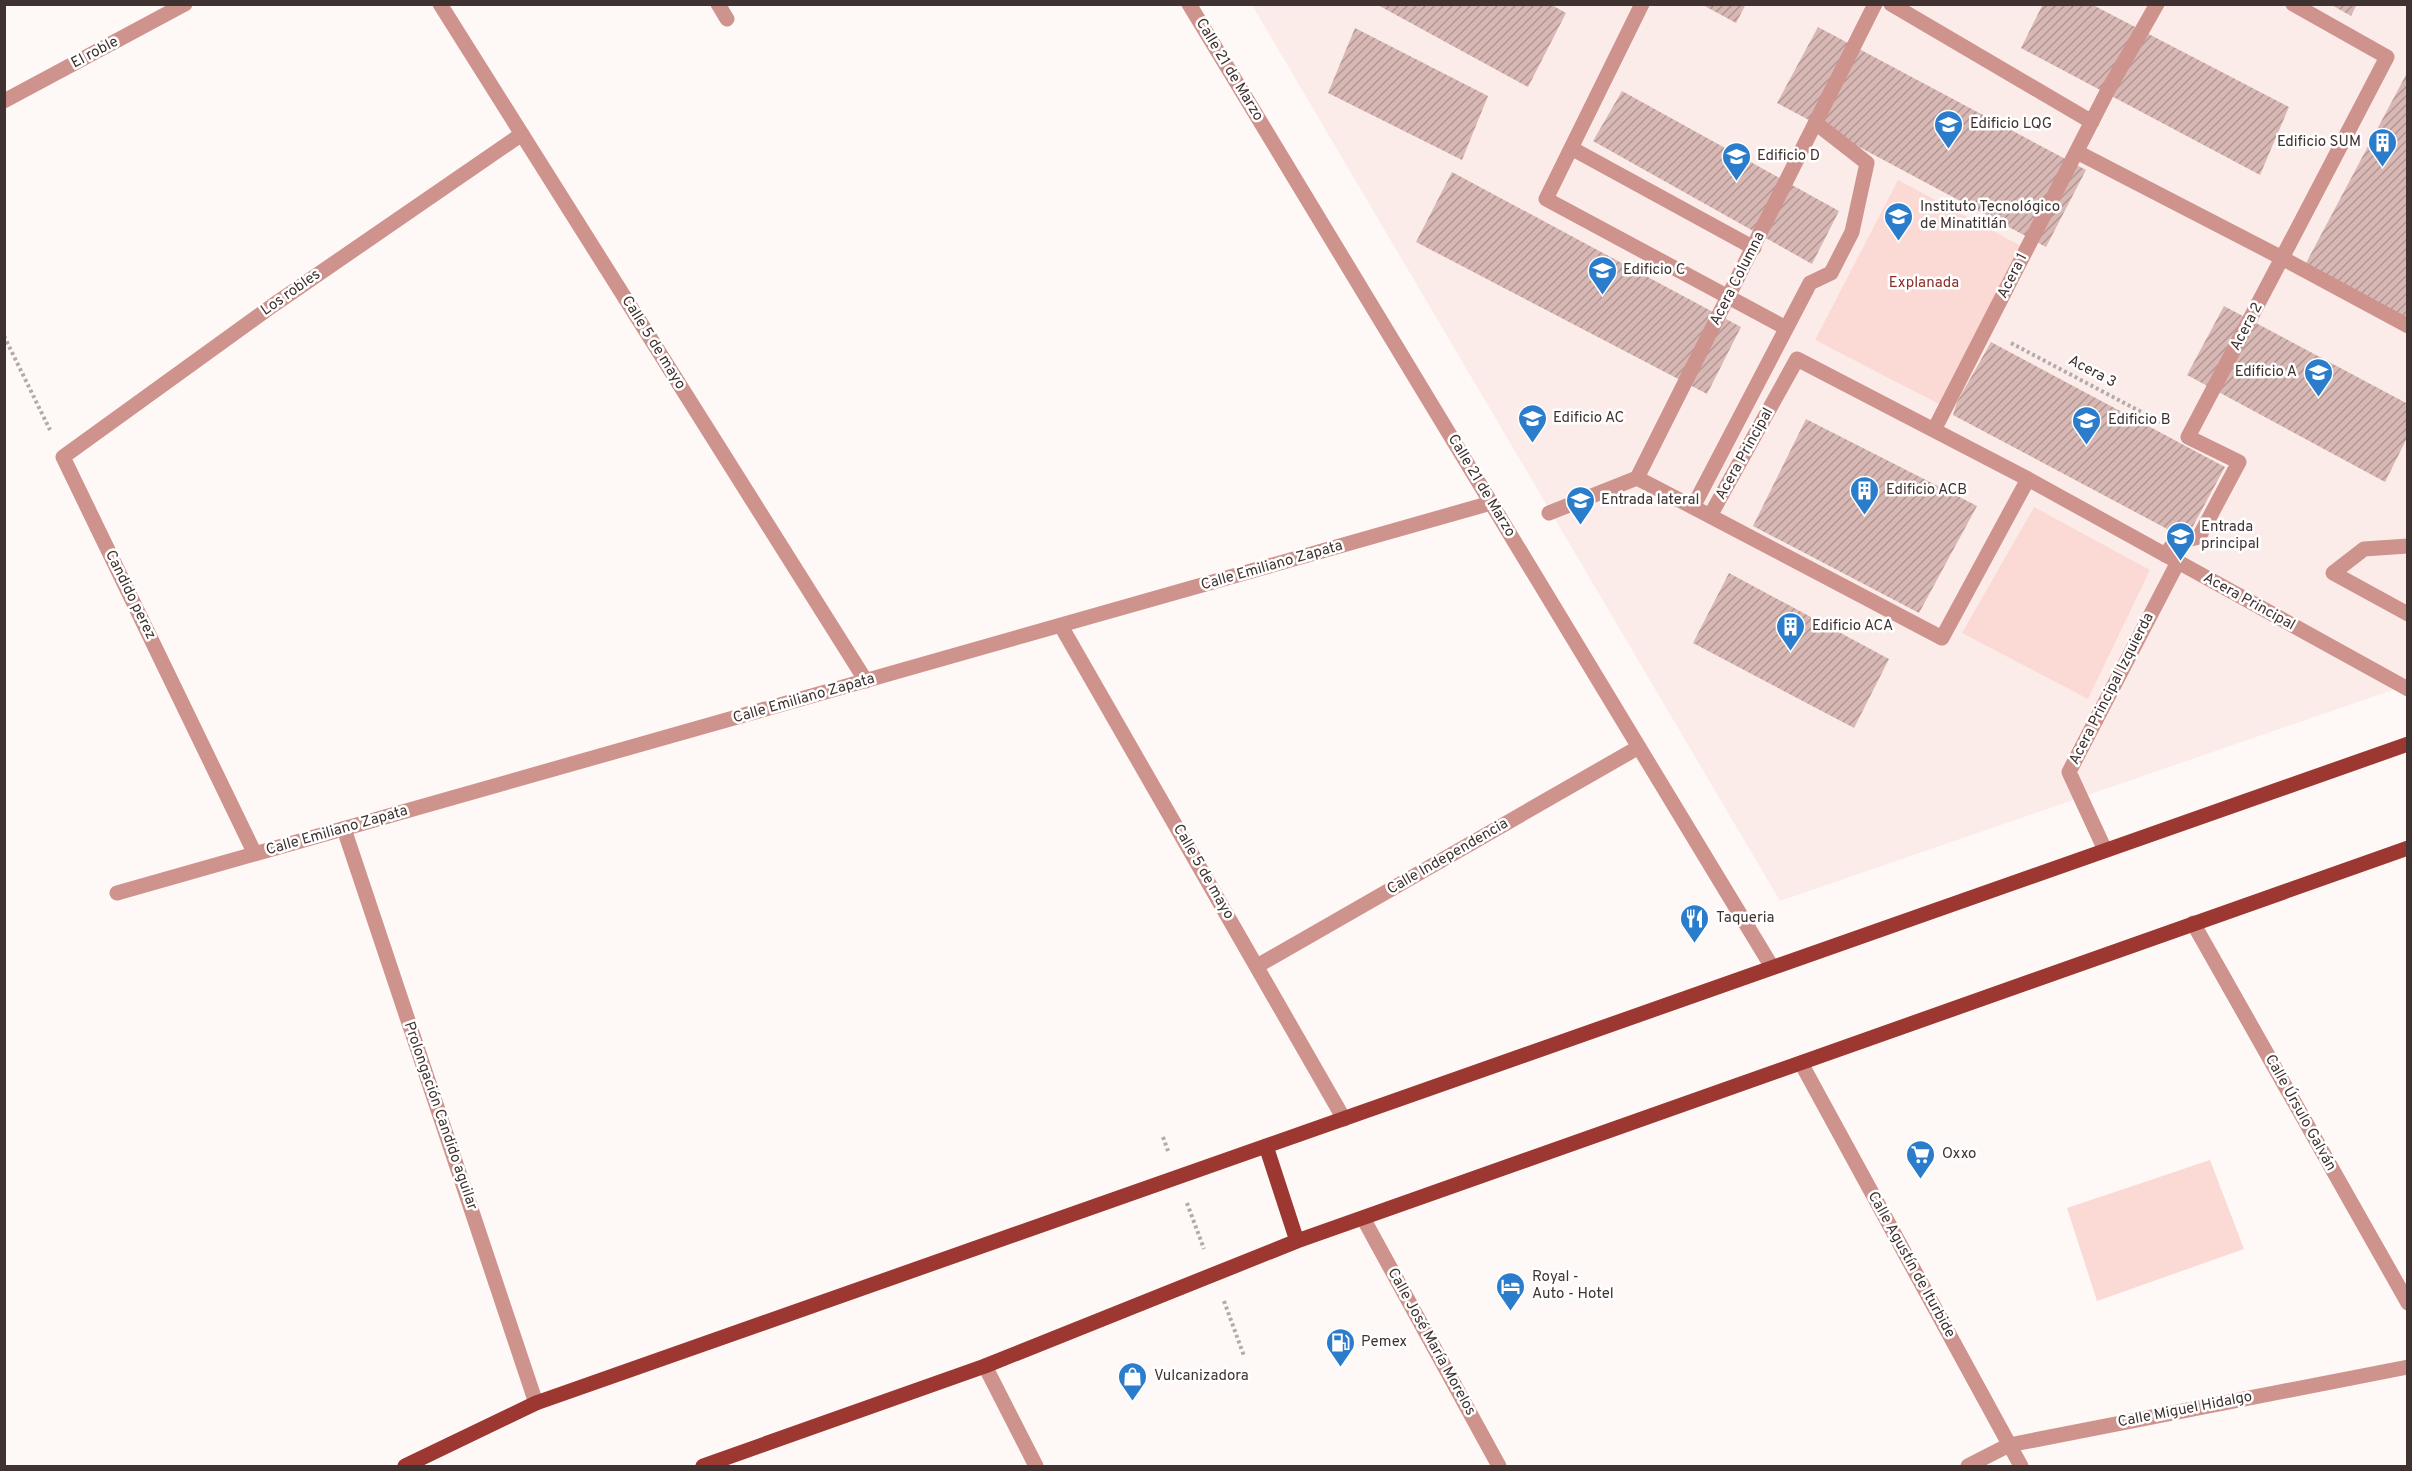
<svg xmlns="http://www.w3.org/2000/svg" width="2412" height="1471" viewBox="0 0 2412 1471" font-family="Overpass,sans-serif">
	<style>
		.built { fill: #fcece9 }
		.park { fill: #fbdad6 }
		.building { fill: url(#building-hatch) }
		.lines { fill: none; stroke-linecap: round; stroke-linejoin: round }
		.path { stroke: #b3aaa9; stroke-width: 4; stroke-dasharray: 3 3; stroke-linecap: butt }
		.service { stroke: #ce938c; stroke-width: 15 }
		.minor { stroke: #ce938c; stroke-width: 15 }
		.primary { stroke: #9d3731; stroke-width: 15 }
		.labels { text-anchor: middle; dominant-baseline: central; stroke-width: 5; stroke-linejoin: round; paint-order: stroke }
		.street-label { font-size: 15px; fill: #3f3231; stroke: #fff }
		.poi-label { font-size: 15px; fill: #3f3231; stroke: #fff; text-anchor: start }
		.park-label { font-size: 15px; fill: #8e2d29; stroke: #fff }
	</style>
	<defs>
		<pattern id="building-hatch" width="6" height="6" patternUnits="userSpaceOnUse" patternTransform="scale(1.5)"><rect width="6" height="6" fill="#d8b8b4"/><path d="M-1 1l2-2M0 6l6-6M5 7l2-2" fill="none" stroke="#b19693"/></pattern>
	</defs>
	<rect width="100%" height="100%" fill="#fef8f7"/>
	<path class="built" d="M1252,5H2407V685L1780,901Z"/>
	<path class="park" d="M1898,180L2023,247L1939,404L1815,340Z
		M2034,507L2150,570L2088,699L1962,633Z
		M2210,1160L2244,1249L2097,1301L2067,1208Z"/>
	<path class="building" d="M1376,4H1550L1566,13L1528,87Z
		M1701,4H1746L1736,23Z
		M2043,4H2091L2289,107L2260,175L2021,48Z
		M2330,4H2357L2351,16Z
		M1818,27L2086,170L2046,247L1777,103Z
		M1355,28L1488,96L1462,160L1328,93Z
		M2408,71V319L2306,263Z
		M1622,91L1839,211L1812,264L1593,141Z
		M1452,172L1741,327L1707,394L1416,242Z
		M2224,306L2408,404V436L2385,482L2187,375Z
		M1991,342L2225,467L2186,539L1953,415L1957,402Z
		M1806,419L1977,506L1919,613L1753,526Z
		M1729,573L1889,659L1854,728L1693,643Z"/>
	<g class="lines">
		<path class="path" d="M4,336L50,430
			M2011,343L2164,424
			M1163,1137L1168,1151
			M1187,1203L1204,1249
			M1224,1301L1244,1356"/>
		<path class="service" d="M1642,4L1546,199L1786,328
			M1891,4L2092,122
			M2293,4L2387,57L2282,258L2408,326
			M1571,148L1754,248
			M2077,152L2282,258L2188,437L2239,462L2199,537L2174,543L2165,555
			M1934,430L2108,90L2157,4
			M2028,479L1942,638L1710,516L1797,359L2028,479L2408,689
			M1693,507L1810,283L1831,273L1852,232L1867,163L1817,124
			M1549,513L1637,478
			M1710,516L1637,478L1875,4
			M2408,546L2364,549L2333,573L2408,614
			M2105,850L2069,772L2178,562"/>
		<path class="minor" d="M440,4L866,681
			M718,4L727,19
			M1189,4L1772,967
			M4,101L185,4
			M1061,626L1344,1119
			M344,829L536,1403
			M255,854L63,457L272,306L522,134
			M117,893L1491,503
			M2193,923L2408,1303
			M1257,966L1639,747
			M1801,1063L2021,1466
			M1363,1218L1499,1466
			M985,1366L1036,1466
			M1968,1466L2009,1445L2408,1367"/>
		<path class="primary" d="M1266,1146L1297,1241
			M405,1466L536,1403L2408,744
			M703,1466L985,1366L1297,1241L2408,848"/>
	</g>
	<defs>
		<symbol id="school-pin" viewBox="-11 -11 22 30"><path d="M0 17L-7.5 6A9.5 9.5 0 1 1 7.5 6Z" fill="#2b7dcc" stroke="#fff"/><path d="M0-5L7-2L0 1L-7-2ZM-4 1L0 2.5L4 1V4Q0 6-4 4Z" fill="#fff"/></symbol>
		<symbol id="building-pin" viewBox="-11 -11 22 30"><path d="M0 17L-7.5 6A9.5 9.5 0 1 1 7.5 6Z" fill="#2b7dcc" stroke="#fff"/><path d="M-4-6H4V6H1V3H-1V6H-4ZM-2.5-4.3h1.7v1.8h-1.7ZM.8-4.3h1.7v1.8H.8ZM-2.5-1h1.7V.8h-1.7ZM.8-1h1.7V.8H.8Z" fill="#fff"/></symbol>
		<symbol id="university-pin" viewBox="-11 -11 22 30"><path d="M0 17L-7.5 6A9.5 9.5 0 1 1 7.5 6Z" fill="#2b7dcc" stroke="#fff"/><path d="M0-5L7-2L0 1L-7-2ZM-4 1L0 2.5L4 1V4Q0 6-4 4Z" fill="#fff"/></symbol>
		<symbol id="restaurant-pin" viewBox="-11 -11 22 30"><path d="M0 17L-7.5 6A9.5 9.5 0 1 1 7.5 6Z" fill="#2b7dcc" stroke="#fff"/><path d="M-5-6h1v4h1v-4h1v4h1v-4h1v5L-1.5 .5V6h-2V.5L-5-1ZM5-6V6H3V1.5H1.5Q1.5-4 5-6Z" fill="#fff"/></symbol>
		<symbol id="supermarket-pin" viewBox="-11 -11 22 30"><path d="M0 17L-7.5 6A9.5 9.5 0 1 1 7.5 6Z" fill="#2b7dcc" stroke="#fff"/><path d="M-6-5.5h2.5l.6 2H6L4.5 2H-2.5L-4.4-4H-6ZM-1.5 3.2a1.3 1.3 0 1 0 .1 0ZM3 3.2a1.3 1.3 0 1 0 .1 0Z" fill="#fff"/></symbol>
		<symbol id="hotel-pin" viewBox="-11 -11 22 30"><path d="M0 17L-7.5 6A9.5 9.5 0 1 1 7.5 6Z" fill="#2b7dcc" stroke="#fff"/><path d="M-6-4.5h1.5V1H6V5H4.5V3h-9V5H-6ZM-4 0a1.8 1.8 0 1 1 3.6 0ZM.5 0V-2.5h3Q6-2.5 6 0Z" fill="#fff"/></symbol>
		<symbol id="fuel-pin" viewBox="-11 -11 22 30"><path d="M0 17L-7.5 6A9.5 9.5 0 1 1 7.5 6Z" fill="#2b7dcc" stroke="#fff"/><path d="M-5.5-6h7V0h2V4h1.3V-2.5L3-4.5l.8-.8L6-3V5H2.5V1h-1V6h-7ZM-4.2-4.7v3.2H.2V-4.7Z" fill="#fff"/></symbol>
		<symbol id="shop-pin" viewBox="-11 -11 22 30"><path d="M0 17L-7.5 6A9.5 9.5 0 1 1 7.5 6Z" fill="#2b7dcc" stroke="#fff"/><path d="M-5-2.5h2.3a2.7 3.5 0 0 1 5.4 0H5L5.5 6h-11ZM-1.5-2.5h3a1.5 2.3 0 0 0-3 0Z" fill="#fff"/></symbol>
	</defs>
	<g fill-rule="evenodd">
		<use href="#school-pin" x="1932" y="108" width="33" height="45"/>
		<use href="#building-pin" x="2366" y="126" width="33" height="45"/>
		<use href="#school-pin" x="1720" y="140" width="33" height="45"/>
		<use href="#university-pin" x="1882" y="200" width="33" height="45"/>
		<use href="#school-pin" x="1586" y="254" width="33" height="45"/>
		<use href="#school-pin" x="2302" y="356" width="33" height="45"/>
		<use href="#school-pin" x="1516" y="402" width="33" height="45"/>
		<use href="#school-pin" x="2070" y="404" width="33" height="45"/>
		<use href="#building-pin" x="1848" y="474" width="33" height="45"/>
		<use href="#school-pin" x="1564" y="484" width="33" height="45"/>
		<use href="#school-pin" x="2164" y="520" width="33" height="45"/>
		<use href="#building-pin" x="1774" y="610" width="33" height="45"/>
		<use href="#restaurant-pin" x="1678" y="902" width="33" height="45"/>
		<use href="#supermarket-pin" x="1904" y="1138" width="33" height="45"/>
		<use href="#hotel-pin" x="1494" y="1270" width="33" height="45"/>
		<use href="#fuel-pin" x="1324" y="1326" width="33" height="45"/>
		<use href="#shop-pin" x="1116" y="1360" width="33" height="45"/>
	</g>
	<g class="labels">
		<g class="street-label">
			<text transform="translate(95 53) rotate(-28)">El roble</text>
			<text transform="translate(1229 70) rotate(59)">Calle 21 de Marzo</text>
			<text transform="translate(2013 276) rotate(-63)">Acera 1</text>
			<text transform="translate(1738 279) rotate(-63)">Acera Columna</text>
			<text transform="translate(291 293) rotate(-35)">Los robles</text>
			<text transform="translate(2247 327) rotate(-62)">Acera 2</text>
			<text transform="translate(653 343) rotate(58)">Calle 5 de mayo</text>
			<text transform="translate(2092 372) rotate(28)">Acera 3</text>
			<text transform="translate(1745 454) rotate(-61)">Acera Principal</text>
			<text transform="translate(1481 486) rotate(59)">Calle 21 de Marzo</text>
			<text transform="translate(1272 566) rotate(-16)">Calle Emiliano Zapata</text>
			<text transform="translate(130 595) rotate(64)">Candido perez</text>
			<text transform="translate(2249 602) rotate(29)">Acera Principal</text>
			<text transform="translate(2112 689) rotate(-63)">Acera Principal Izquierda</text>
			<text transform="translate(804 699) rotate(-16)">Calle Emiliano Zapata</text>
			<text transform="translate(337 831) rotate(-16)">Calle Emiliano Zapata</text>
			<text transform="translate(1448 857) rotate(-30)">Calle Independencia</text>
			<text transform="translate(1203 872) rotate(60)">Calle 5 de mayo</text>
			<text transform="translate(2300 1113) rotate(61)">Calle Úrsulo Galván</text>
			<text transform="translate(440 1116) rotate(71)">Prolongación Candido aguilar</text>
			<text transform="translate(1911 1265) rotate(61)">Calle Agustín de Iturbide</text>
			<text transform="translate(1431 1342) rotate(61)">Calle José María Morelos</text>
			<text transform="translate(2185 1410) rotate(-11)">Calle Miguel Hidalgo</text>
		</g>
		<g class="poi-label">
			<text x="1970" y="124">Edificio LQG</text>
			<text x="2361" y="142" text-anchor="end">Edificio SUM</text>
			<text x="1757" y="156">Edificio D</text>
			<text x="1920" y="207">Instituto Tecnológico<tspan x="1920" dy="17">de Minatitlán</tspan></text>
			<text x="1623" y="270">Edificio C</text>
			<text x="2297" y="372" text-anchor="end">Edificio A</text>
			<text x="1553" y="418">Edificio AC</text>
			<text x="2108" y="420">Edificio B</text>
			<text x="1886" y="490">Edificio ACB</text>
			<text x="1601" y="500">Entrada lateral</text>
			<text x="2201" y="527">Entrada<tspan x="2201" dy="17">principal</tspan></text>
			<text x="1812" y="626">Edificio ACA</text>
			<text x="1716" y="918">Taqueria</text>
			<text x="1942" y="1154">Oxxo</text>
			<text x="1532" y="1277">Royal -<tspan x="1532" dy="17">Auto - Hotel</tspan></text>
			<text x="1361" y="1342">Pemex</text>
			<text x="1154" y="1376">Vulcanizadora</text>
		</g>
		<g class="park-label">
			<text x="1924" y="283">Explanada</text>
		</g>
	</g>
	<rect width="2412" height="1471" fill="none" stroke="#3f3231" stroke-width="12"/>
</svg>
